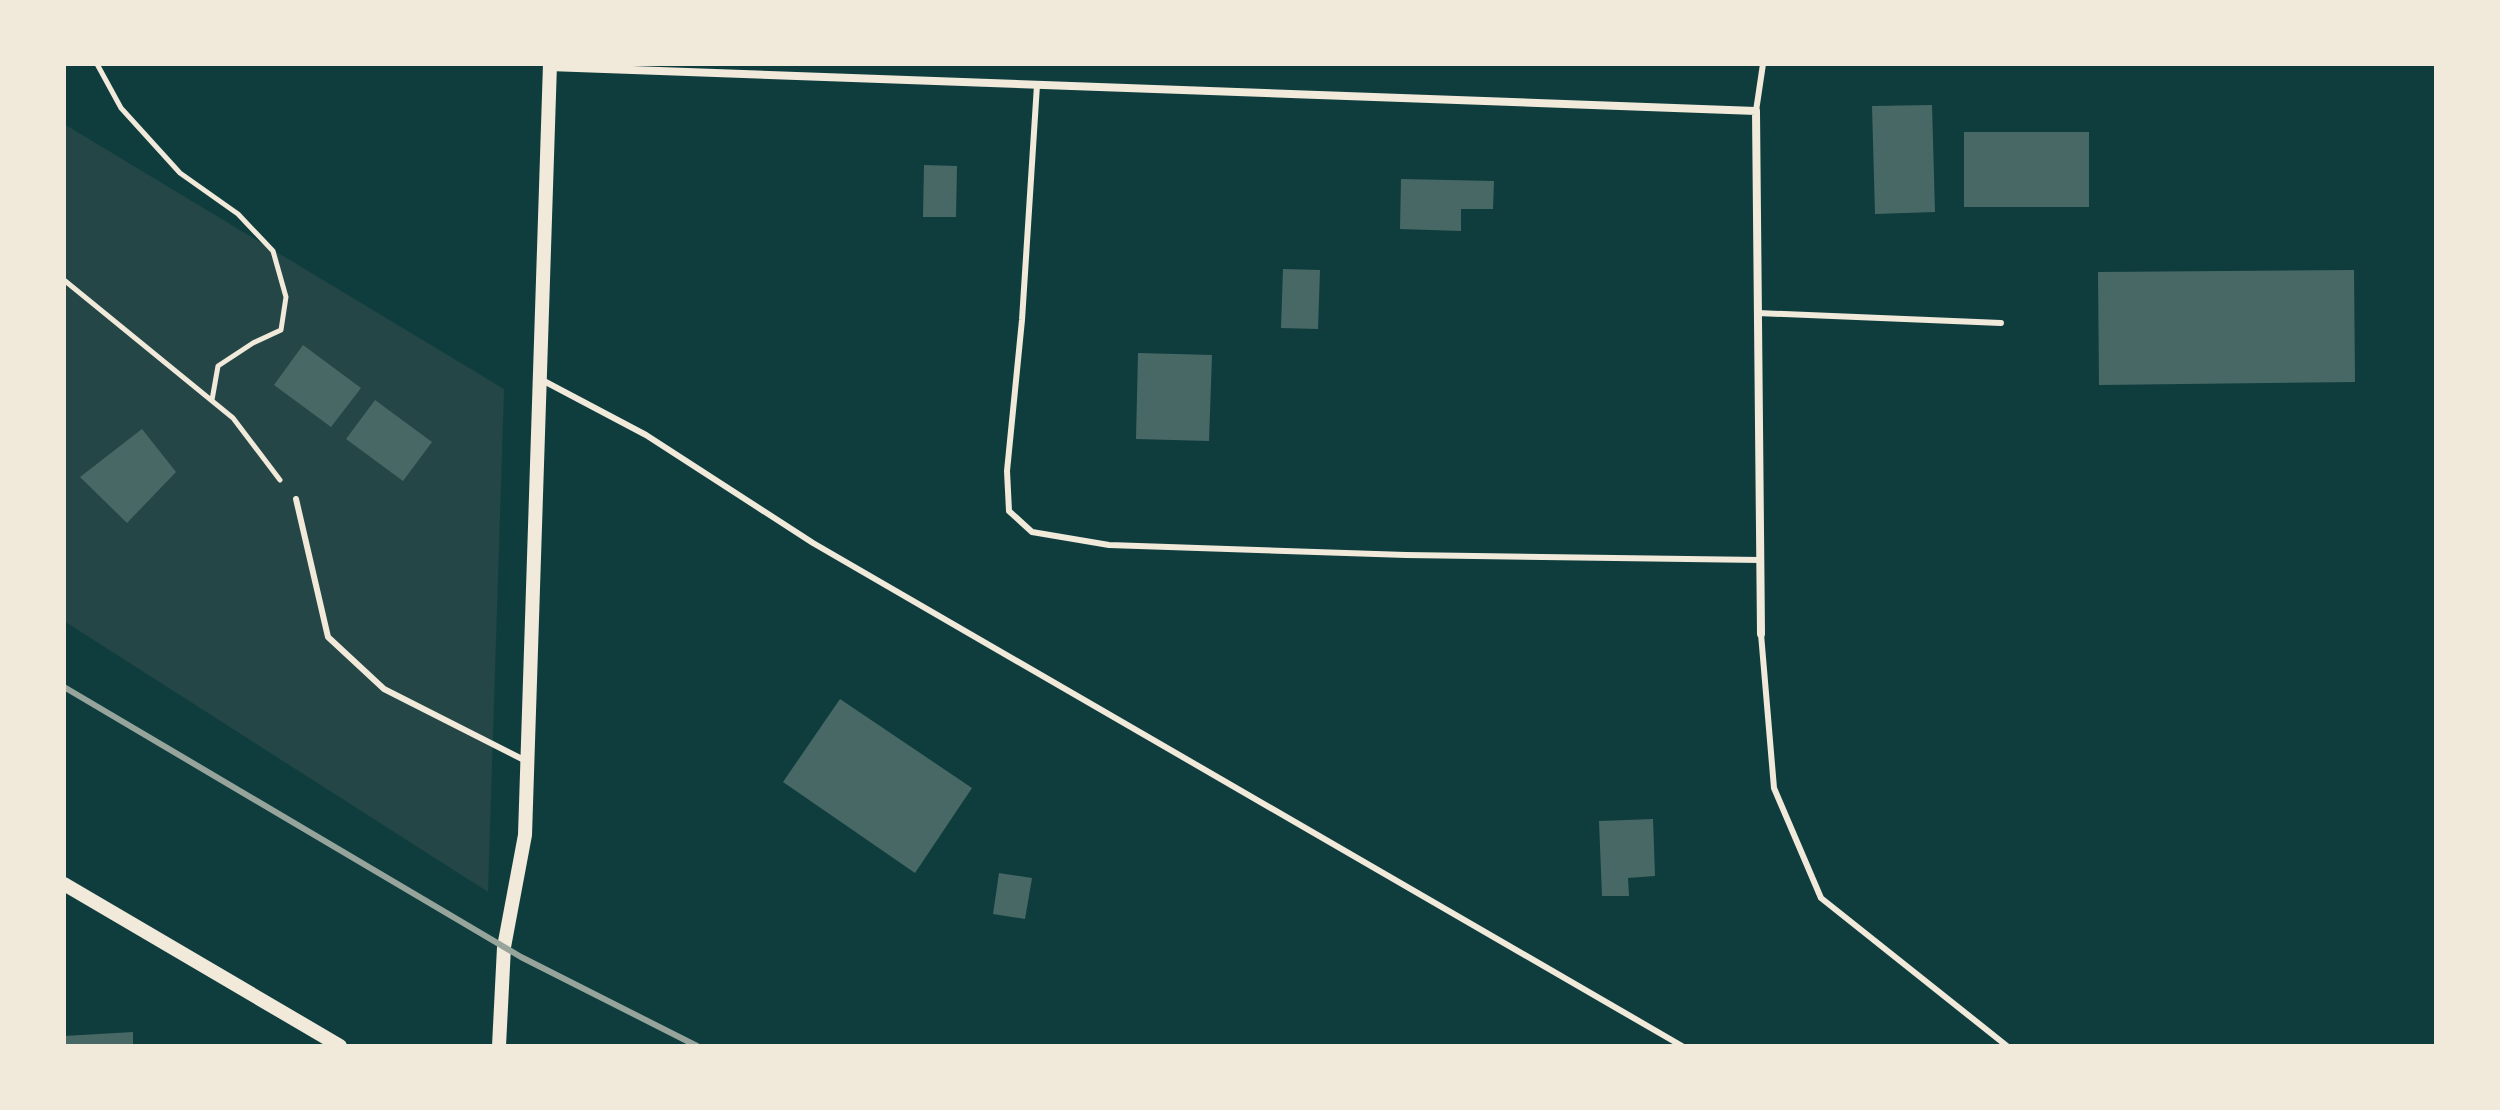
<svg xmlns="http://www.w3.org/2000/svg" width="2500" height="1110" viewBox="0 0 2500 1110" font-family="Jost,sans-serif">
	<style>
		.green { fill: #244646 }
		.building { fill: #486865 }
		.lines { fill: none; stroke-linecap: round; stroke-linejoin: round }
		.path { stroke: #f1e9da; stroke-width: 5 }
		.service { stroke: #f1e9da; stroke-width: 6 }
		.minor { stroke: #f1e9da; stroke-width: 8 }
		.tertiary { stroke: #f1e9da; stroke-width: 14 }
		.rail { stroke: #97a49c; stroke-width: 6 }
	</style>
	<rect width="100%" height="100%" fill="#0f3d3e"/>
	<path class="green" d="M64,124L504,389L488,892L64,621Z"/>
	<path class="building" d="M1932,105L1935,212L1875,214L1872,106Z
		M1964,132H2089V207H1964Z
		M924,165L957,166L956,217H923Z
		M1401,179L1494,181L1493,209H1461V231L1400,229Z
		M1283,269L1320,270L1318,329L1281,328Z
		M2354,270L2355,382L2099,385L2098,272Z
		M303,345L361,388L331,427L274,385Z
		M1138,353L1212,355L1209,441L1136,439Z
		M375,400L432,442L403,481L346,439Z
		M142,429L176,472L127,523L80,477Z
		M840,699L972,788L915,873L783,782Z
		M1653,819L1655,876L1628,878L1629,896H1602L1599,821Z
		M999,873L1032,878L1025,919L993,914Z
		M133,1032V1046H64V1036Z"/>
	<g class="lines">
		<path class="path" d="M97,64L121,108L180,173L238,214L273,251L286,297L281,330L253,343L218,366L212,400
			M64,280L233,418L280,480"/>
		<path class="service" d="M1037,85L1022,320L1007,471L1009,511L1032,532L1109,545L1406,555L1760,560
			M1756,111L1763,64
			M1758,313L2001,323
			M542,380L646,435L813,543L1682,1046
			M296,499L328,637L384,689L528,762
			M1761,634L1774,788L1821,898L2007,1046"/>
		<path class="minor" d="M549,67L1756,111L1761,634"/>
		<path class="tertiary" d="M64,884L340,1046
			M499,1046L504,947L525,835L550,64"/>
		<path class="rail" d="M64,687L521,957L697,1046"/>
	</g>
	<rect width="2500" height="1110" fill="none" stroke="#f1e9da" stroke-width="132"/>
</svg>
